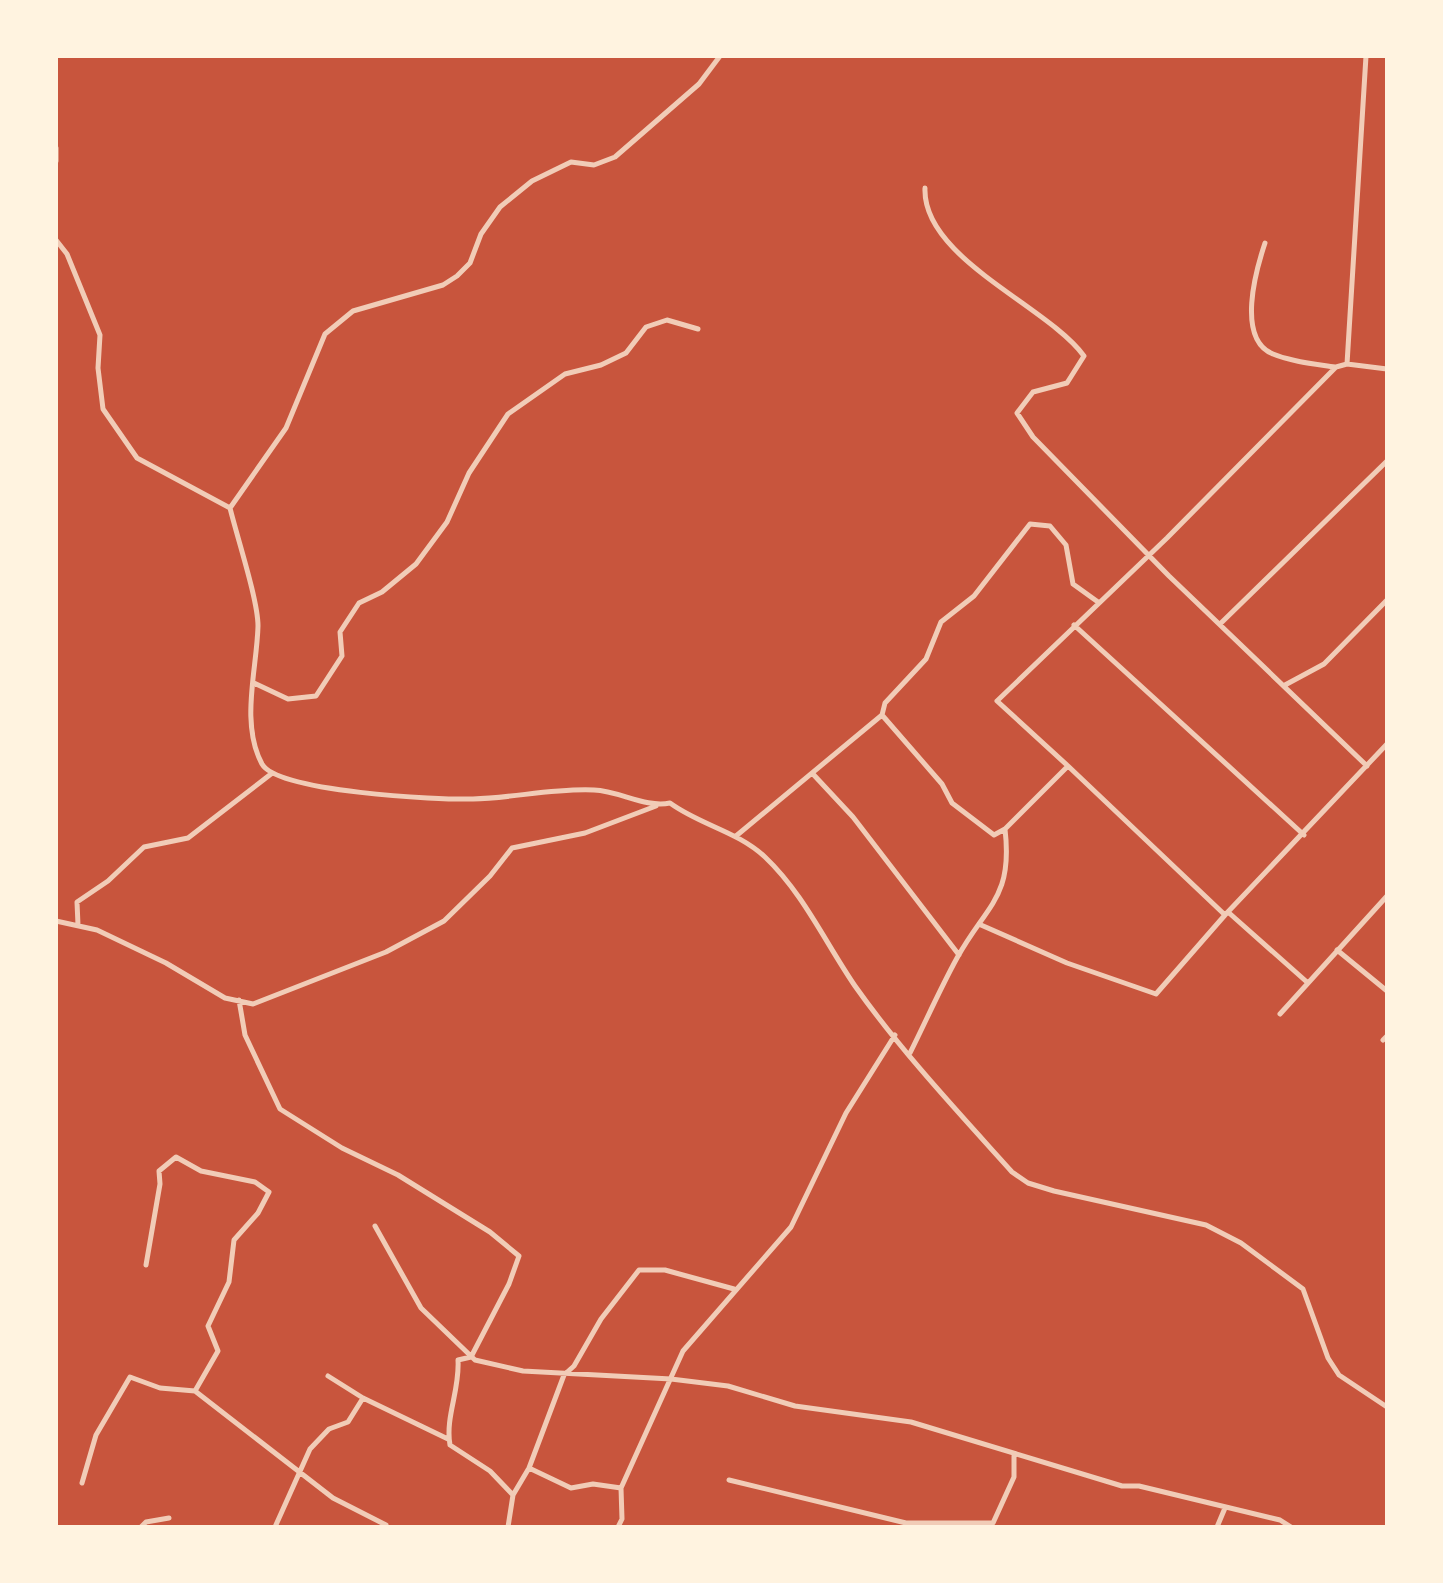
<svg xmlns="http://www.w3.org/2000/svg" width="1443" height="1583" viewBox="0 0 1443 1583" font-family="Inter,sans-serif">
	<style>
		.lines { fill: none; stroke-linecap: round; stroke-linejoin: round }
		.minor { stroke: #f1ccb7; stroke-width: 5 }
	</style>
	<rect width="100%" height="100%" fill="#c8553d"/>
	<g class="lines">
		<path class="minor" d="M56,148V161
			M925,188C922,258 1048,306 1084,356L1067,383L1033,392L1017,413L1033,437L1169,576L1367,766
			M56,240L67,254L100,335L98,368L103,409L137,458L230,508C237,537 258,600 258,626C257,669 240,723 262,764C278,792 438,800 473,799C514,798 553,788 594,790C620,791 645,808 670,803C700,825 737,831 765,857C803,893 825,942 855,986C901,1051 958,1112 1012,1172L1028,1183L1054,1191L1206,1225L1241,1243L1303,1289L1328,1358L1339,1375L1387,1407
			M1265,243C1256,270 1236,339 1273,354C1292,362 1315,364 1335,367
			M1347,364L1366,56
			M230,508L286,428L325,334L353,311L443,285L457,276L470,263L481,234L500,207L532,181L571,162L594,165L615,157L699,84L720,56
			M1220,624L1387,461
			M1074,625L1304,835
			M254,683L288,699L316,696L342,656L340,632L359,603L382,592L416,564L447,522L469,473L508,414L565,374L601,365L626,353L646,327L667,320L698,329
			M1285,685L1324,664L1387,600
			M882,715L942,784L952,803L994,835L1005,829
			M1068,766L997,701L1167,538L1336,367L1347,364L1387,369
			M812,773L853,817L959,955
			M736,836L882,715L885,703L926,659L941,622L974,596L1030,524L1050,526L1066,545L1073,584L1098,602
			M1228,912L1308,983
			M56,921L97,930L166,963L225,998L253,1004L386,952L444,921L490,876L512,848L585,833L656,806
			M78,925L77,902L108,881L144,847L188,838L271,774
			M981,925L1067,963L1156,994L1225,915L1387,744
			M1337,950L1387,991
			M239,1000L245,1035L280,1109L342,1148L398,1175L490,1232L519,1256L509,1284L471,1357L458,1360C460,1390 445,1417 450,1445L490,1471L513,1495
			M1280,1014L1387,896
			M1383,1040L1387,1036
			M910,1053C926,1021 940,989 957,958C987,904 1013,898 1005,829L1068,766L1225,915
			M375,1226L421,1308L475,1360L523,1371L671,1379L728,1386L795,1406L911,1422L1122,1486H1139L1280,1520L1291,1527
			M146,1265L160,1184L159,1171L176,1157L201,1171L255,1182L269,1192L258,1213L234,1240L229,1282L208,1326L218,1351L195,1391L333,1498L386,1525
			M328,1376L363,1398L448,1439
			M529,1468L571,1488L593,1484L621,1488
			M729,1480L906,1523H993L1014,1477V1455
			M82,1483L96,1435L130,1377L160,1388L195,1391
			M141,1527L146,1522L169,1518
			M275,1527L310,1449L329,1429L348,1422L363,1398
			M508,1527L513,1495L529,1468L564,1375L574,1366L601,1319L639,1270H665L734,1289
			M618,1527L622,1519L621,1488L683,1351L791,1227L846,1113L895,1035
			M1217,1527L1225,1508"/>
	</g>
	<rect width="1443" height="1583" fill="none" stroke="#fff3e0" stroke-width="116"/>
</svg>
